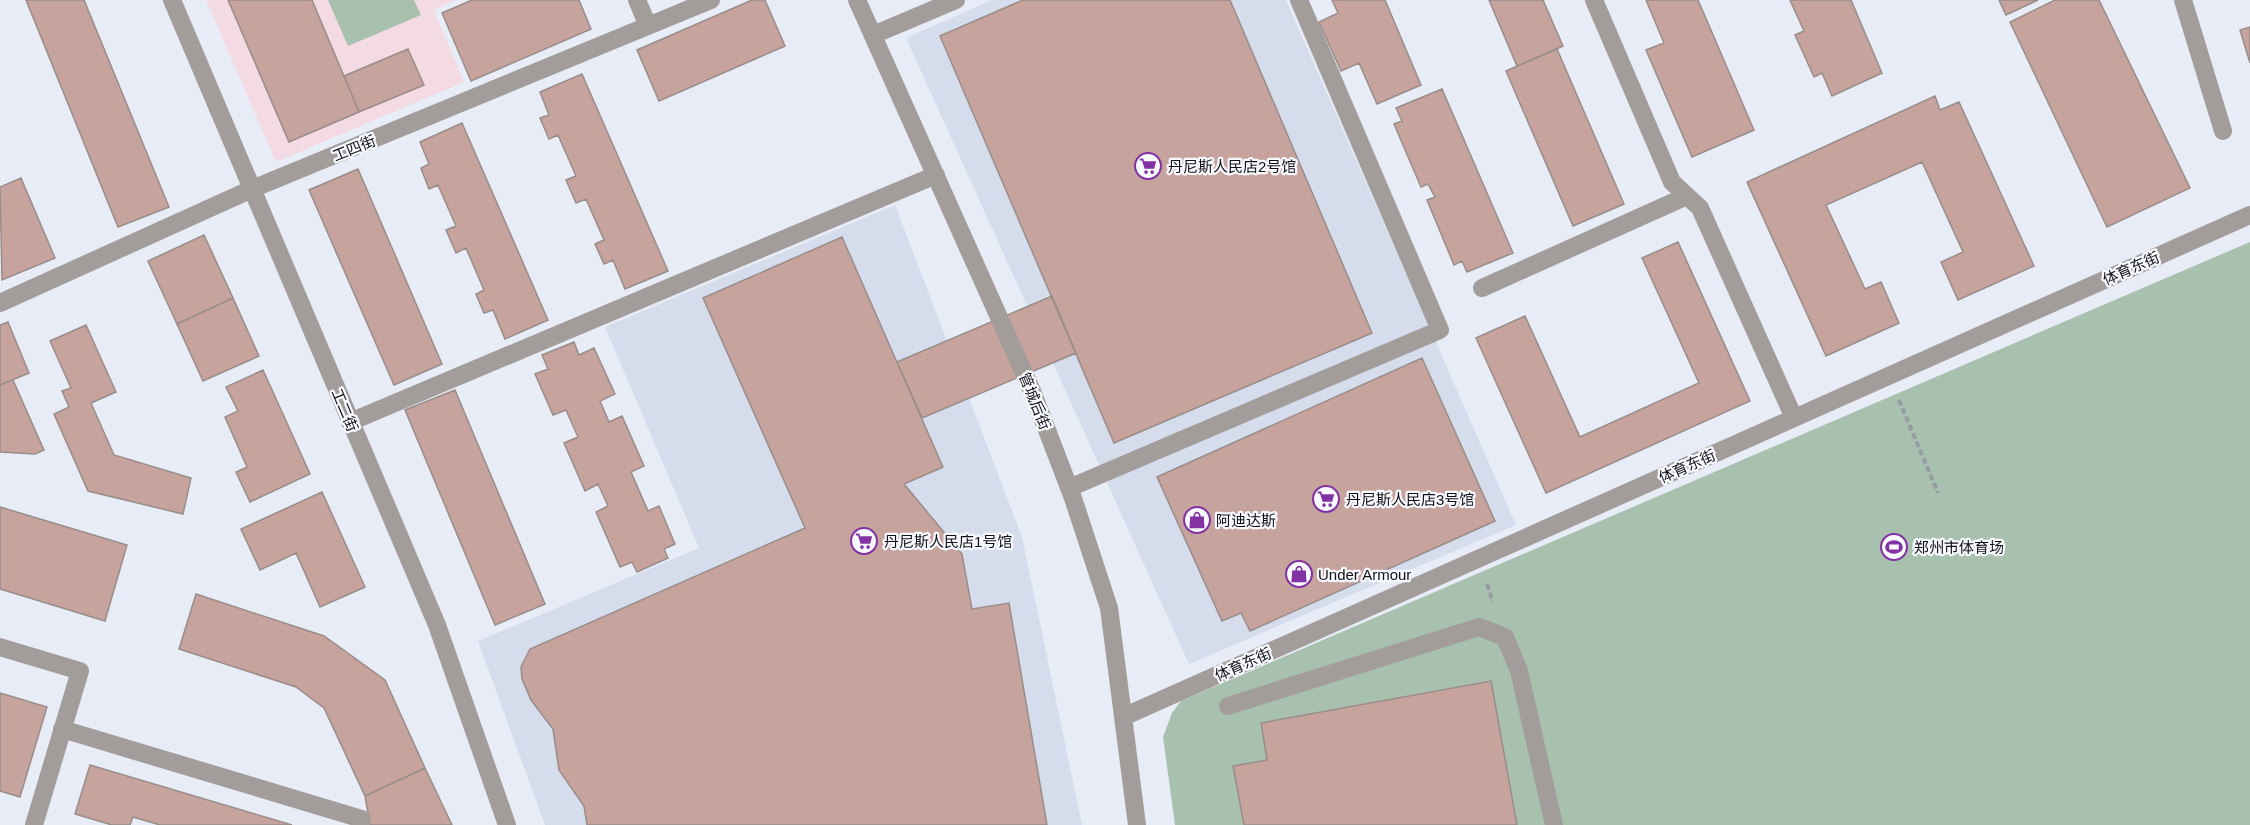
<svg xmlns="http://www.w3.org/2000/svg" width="2250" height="825" viewBox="0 0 2250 825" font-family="Arial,'Noto Sans SC',sans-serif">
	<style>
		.built { fill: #d5dded }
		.education { fill: #f4dbe3 }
		.green { fill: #a8c1af }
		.building { fill: #c6a39c; stroke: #998d8a; stroke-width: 1.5 }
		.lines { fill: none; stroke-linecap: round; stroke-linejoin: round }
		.path { stroke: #979ba3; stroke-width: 4; stroke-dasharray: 6 3; stroke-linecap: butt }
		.minor { stroke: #a29d9a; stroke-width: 18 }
		.labels { text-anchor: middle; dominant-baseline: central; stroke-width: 4.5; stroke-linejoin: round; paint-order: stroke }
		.street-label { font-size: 15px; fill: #0f1114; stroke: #f7f9fe }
		.poi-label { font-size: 15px; fill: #0f1114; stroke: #f7f9fe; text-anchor: start }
	</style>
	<rect width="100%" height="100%" fill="#e7ecf7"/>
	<path class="built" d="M992,0H1286L1516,525L1189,664L906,38Z
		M895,205L1022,537L1082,825H545L478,641L699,548L605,327Z"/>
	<path class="education" d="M206,0H456L434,10L464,82L276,162Z"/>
	<path class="green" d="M328,0H414L421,15L348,46Z
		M2250,242V825H1175L1163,737L1172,713L1181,701Z"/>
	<path class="building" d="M26,0H84L169,207L118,227Z
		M228,0H312L359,112L289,142Z
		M472,0H579L591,29L471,81L442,13Z
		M752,0H765L785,46L659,101L637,50Z
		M1023,0H1230L1372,333L1114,443L940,36Z
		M1332,0H1385L1421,85L1377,104L1359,63L1341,71L1319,22L1338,13Z
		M1489,0H1543L1563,46L1517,66Z
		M1646,0H1698L1754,130L1692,157L1646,50L1664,43Z
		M1790,0H1851L1882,73L1832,96L1822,73L1814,77L1795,35L1804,31Z
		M1999,0H2038L2006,15Z
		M2055,0H2099L2190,188L2107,227L2010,22Z
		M2250,27V63L2240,30Z
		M408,49L424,85L359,112L344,76Z
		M1557,49L1624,204L1573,226L1506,71Z
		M582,74L668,271L625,289L613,260L604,264L595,244L604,240L586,199L576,203L566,180L576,176L558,135L549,139L540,118L549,115L540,92Z
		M1442,89L1513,253L1467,272L1462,261L1454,265L1427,200L1435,197L1428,184L1421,187L1394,124L1402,121L1396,108Z
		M1935,96L1940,110L1959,102L2034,266L1958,300L1941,262L1963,252L1922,162L1826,205L1865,289L1881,282L1899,323L1826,356L1747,182Z
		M462,123L548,320L505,339L493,310L484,313L476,294L484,290L466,248L456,253L446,230L456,226L438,185L429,189L421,168L429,164L420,142Z
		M358,169L442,364L394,385L309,190Z
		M21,178L55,258L2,280L0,187Z
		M204,235L233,298L177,324L148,261Z
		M842,237L943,467L904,484L962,554L972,609L1009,603L1047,825H587L584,806L559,770L553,729L531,700L522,679L521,667L530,649L805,528L703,298Z
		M1678,242L1750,401L1546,493L1476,338L1525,316L1580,437L1699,383L1642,258Z
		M1052,296L1076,353L922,418L897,362Z
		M233,298L259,356L203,381L177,324Z
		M8,322L29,373L0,385V325Z
		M86,325L116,392L91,403L114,455L191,478L183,514L88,491L54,414L69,407L62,391L71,388L50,341Z
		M574,342L579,355L594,348L615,394L600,401L609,422L622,416L644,466L631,472L648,511L659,506L675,544L664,549L668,558L637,572L632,562L620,567L596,512L608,506L598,484L585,491L564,443L578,437L566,410L553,415L535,374L548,369L542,355Z
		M1422,358L1495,521L1250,631L1241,613L1222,621L1157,477Z
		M263,370L310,474L250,502L236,472L247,467L225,417L238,411L226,387Z
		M13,380L44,450L35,454L0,452V385Z
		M455,390L545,604L495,625L405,410Z
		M322,492L365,587L320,607L296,553L260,570L241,529Z
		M0,507L127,545L105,621L0,589Z
		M196,594L324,636L385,680L425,768L365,796L324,708L296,687L179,649Z
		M1491,681L1517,825H1244L1233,766L1267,760L1261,723Z
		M0,693L47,707L20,797L0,791Z
		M90,765L292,825H160L133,817L130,825H112L75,814Z
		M425,768L452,825H370L365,796Z"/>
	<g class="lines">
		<path class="path" d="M1899,400L1938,493
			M1487,584L1493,602"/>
		<path class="minor" d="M172,0L437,625L507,825
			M637,0L648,26
			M857,0L1032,391L1073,498L1109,608L1137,825
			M1594,0L1672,182L1700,208L1794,418
			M2183,0L2223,131
			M873,35L956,0
			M1482,288L1687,196
			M0,303L252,189L711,0
			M350,422L936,175
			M1069,488L1440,330L1299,0
			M0,647L80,671L34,825
			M1228,706L1479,627L1505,637L1519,671L1554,825
			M1123,717L2250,215
			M62,729L362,819"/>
	</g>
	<defs>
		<symbol id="supermarket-ring" viewBox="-11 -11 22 22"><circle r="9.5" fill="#f7f9fe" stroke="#8232a2" stroke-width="1.5"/><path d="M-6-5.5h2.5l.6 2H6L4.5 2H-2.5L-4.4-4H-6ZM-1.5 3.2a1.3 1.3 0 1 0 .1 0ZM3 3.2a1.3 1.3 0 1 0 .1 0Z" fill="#8232a2"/></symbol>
		<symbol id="shop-ring" viewBox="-11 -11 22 22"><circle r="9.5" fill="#f7f9fe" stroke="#8232a2" stroke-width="1.5"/><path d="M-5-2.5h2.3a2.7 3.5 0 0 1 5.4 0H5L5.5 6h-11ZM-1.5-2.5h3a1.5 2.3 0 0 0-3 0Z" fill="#8232a2"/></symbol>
		<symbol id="stadium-ring" viewBox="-11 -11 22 22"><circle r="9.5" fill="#f7f9fe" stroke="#8232a2" stroke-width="1.5"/><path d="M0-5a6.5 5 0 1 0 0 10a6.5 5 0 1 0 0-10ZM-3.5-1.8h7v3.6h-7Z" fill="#8232a2"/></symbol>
	</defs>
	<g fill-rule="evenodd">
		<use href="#supermarket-ring" x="1133" y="151" width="30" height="30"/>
		<use href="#supermarket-ring" x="1311" y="484" width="30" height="30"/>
		<use href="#shop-ring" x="1182" y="505" width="30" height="30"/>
		<use href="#supermarket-ring" x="849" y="526" width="30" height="30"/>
		<use href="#stadium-ring" x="1879" y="532" width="30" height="30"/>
		<use href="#shop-ring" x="1284" y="559" width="30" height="30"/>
	</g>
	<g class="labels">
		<g class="street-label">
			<text transform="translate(354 148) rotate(-22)">工四街</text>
			<text transform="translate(2131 268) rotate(-24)">体育东街</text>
			<text transform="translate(1035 401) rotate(68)">管城后街</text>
			<text transform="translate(345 410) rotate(67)">工二街</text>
			<text transform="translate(1687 466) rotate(-24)">体育东街</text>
			<text transform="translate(1243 664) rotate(-24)">体育东街</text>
		</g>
		<g class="poi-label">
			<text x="1168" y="166">丹尼斯人民店2号馆</text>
			<text x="1346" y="499">丹尼斯人民店3号馆</text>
			<text x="1216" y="520">阿迪达斯</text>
			<text x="884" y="541">丹尼斯人民店1号馆</text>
			<text x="1914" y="547">郑州市体育场</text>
			<text x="1318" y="574">Under Armour</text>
		</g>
	</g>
</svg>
